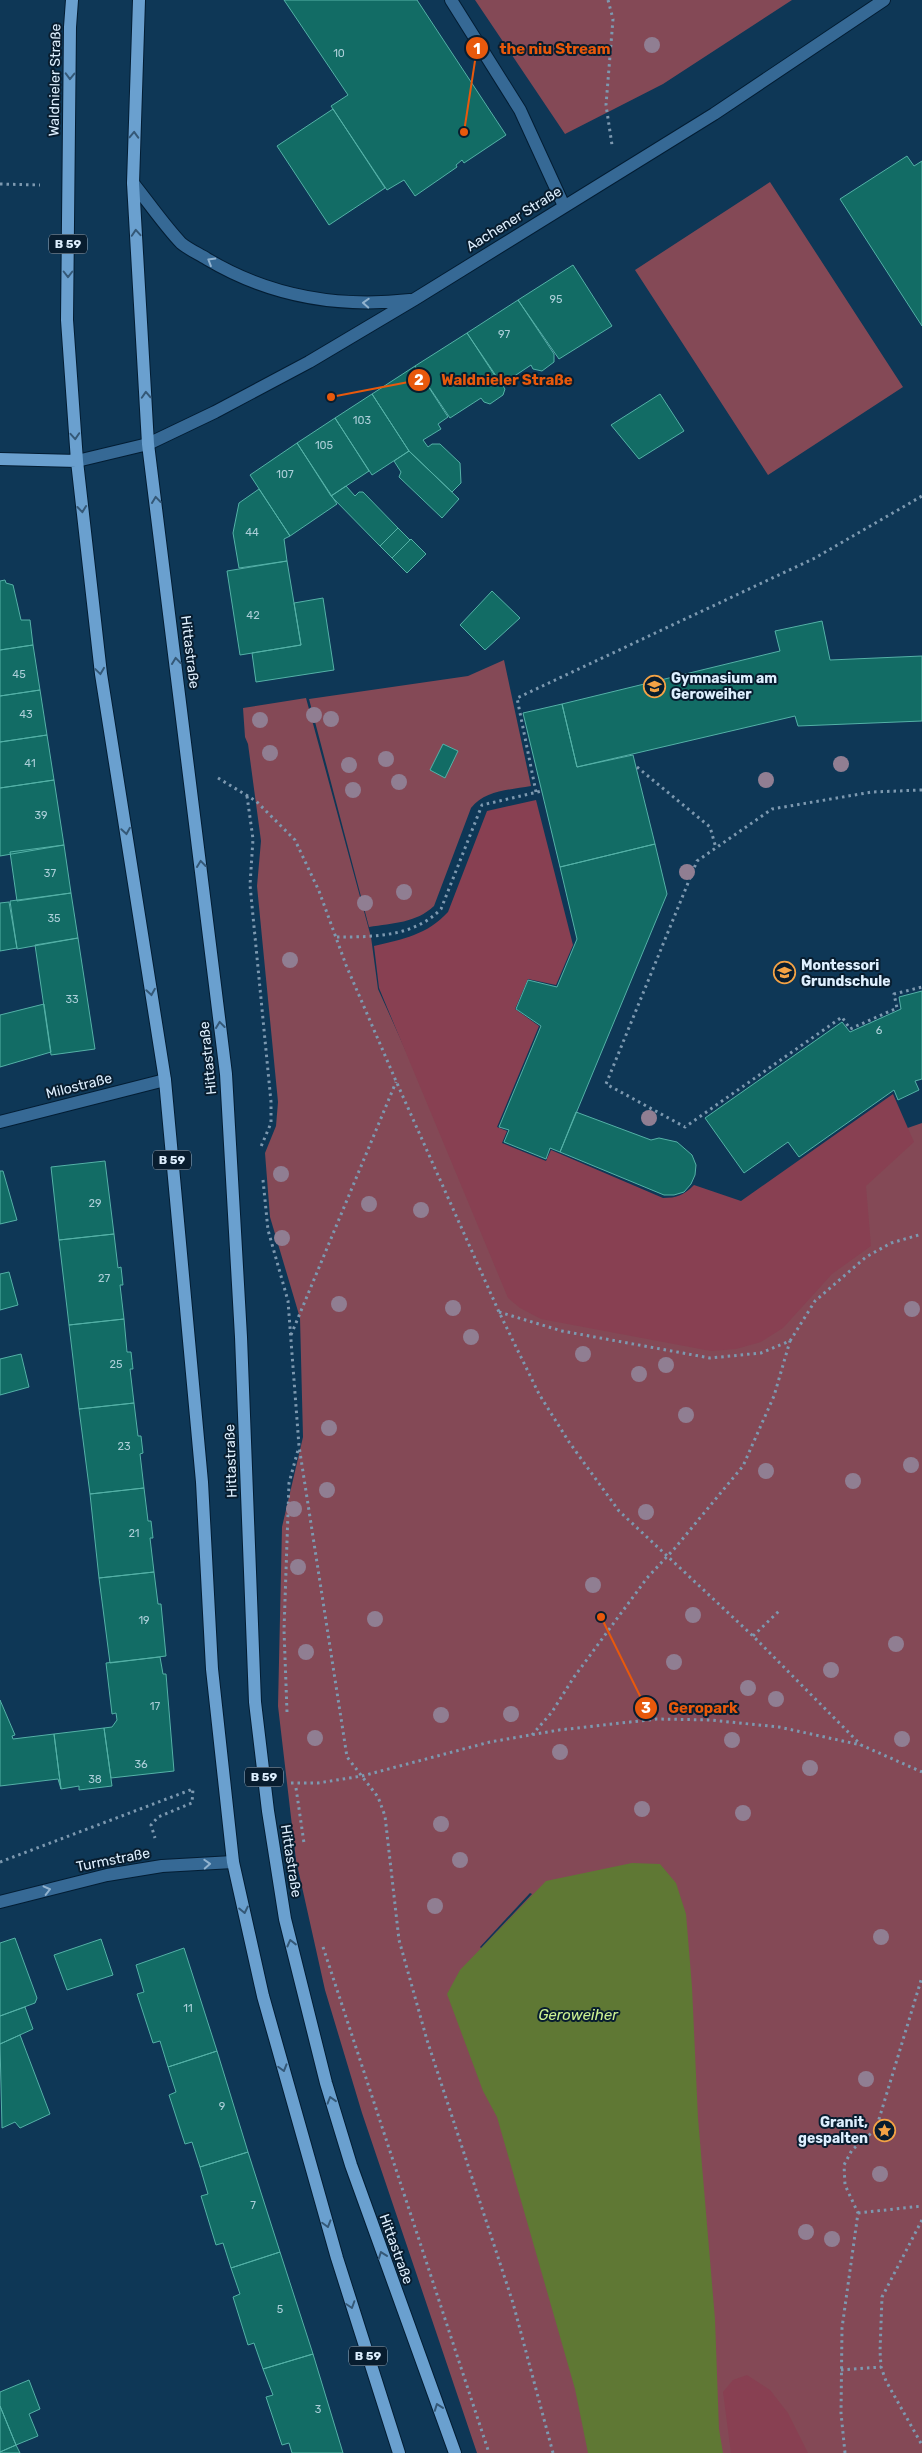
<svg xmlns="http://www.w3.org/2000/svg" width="922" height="2453" viewBox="0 0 922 2453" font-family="Rubik,sans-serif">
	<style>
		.green { fill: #844956 }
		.forest { fill: #884052 }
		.water { fill: #5f7834 }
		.pier { fill: #0e3756 }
		.building { fill: #126c65; stroke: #54b1a7 }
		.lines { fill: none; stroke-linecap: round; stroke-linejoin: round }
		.minor-casing { stroke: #031d33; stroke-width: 14 }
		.major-casing { stroke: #031d33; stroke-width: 14 }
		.path { stroke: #7d99b0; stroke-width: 3; stroke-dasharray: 2.5 4; stroke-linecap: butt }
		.minor { stroke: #366995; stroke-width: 12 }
		.major { stroke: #6aa0cf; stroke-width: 12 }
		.tree { fill: #907e92 }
		.oneway { stroke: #345877 }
		.oneway2 { stroke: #92b3cf }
		.labels { text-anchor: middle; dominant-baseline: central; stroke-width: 4; stroke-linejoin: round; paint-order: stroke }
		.number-label { font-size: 11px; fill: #abced8 }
		.shield { fill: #081d2f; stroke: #9eb0c0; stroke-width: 1 }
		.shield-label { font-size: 12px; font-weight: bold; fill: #deeffe }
		.street-label { font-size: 14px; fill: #deeffe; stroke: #081d2f }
		.poi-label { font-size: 14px; font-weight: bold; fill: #deeffe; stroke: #081d2f; text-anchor: start }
		.water-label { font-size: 15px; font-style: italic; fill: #cdf292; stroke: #081d2f }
		.leader { fill: none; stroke: #e8590c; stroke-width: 2 }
		.callout-dot { fill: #e8590c; stroke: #081d2f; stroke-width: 2 }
		.mark-label { font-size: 15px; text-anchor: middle; font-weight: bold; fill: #fff }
		.callout-label { font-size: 15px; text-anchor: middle; font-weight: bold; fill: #e8590c; stroke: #081d2f; stroke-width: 4; stroke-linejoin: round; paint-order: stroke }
	</style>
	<rect width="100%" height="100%" fill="#0e3756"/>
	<path class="green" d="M475,0H792L663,84L565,134Z
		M770,182L903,387L768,475L635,270Z
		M504,660L531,786C510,790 485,790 471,808L434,906C416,923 393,923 369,927L309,699L468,676Z
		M306,698L371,937L378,989L509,1280L616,1313L899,1131L922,1123V2453H477L362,2113L325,1990L296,1860L278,1706L282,1527L303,1437L300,1318L270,1217L265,1153L276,1126L278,1102L257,886L261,841L248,744L245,737L243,708Z"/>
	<path class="forest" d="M536,800L573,945L556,985L528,979L515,1009L539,1026L497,1127L507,1131L502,1143L546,1161L551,1150L663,1198C677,1198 684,1195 694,1185L741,1201L893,1094L914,1142L866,1186L871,1246L832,1274L783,1328L761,1342L736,1349L711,1351L541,1319L520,1308L508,1298L379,988L374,946C403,939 427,935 448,912L487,811Z
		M747,2375L770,2390L788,2413L808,2453H731L723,2392L733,2380Z"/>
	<path class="water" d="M632,1863L660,1864L676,1883L686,1914L692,1987L698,2118L715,2319L719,2429L723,2453H588L575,2389L497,2117L483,2091L447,1994L460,1970L546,1881Z"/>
	<path class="pier" d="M530,1893L532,1894L481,1948L480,1947Z"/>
	<path class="building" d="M284,0H417L506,135L464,163L462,160L456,165L457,167L415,196L404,180L387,190L331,106L348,95Z
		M333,109L385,188L329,225L277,146Z
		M907,156L914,166L922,161V326L840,199Z
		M573,265L612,326L559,359L518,300Z
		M518,300L554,354V362L542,371L533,369L531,365L501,385L467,333Z
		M467,333L505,389L503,395L490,404L484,402L481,398L450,418L415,366Z
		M415,366L448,417L438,424L441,429L423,440L428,447L432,444H440L460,463L461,483L452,492L409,451L372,394Z
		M372,394L409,451L372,475L335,418Z
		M660,394L684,431L639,459L611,425Z
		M335,418L369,471L331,496L297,443Z
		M297,443L337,504L290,536L250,475Z
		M409,451L459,499L442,518L399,477L401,472L394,461Z
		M346,486L355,496L359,492H363L398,528L380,546L331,496Z
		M259,489L290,536L284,539L287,561L239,568L233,533L239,503Z
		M398,528L410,540L392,558L380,546Z
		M411,539L426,554L407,573L392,558Z
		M287,561L301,645L240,655L227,571Z
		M5,580L6,583L13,585L21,620H30L33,645L0,650V581Z
		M492,591L520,618L485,650L460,625Z
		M323,598L334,670L256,682L252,653L301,645L294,603Z
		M822,621L830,660L922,656V721L798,726L795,716L577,767L562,704L780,651L775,631Z
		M33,645L40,690L0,696V650Z
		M40,690L47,735L0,742V696Z
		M562,704L577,767L633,755L655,844L560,867L523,713Z
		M47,735L54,780L0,788V742Z
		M443,744L458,751L445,778L430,770Z
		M54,780L64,845L0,856V788Z
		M655,844L667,894L560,1152L550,1148L546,1159L504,1142L509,1130L499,1127L541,1026L516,1009L528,980L557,987L577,939L560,867Z
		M64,845L71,893L17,901L10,852Z
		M71,893L78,938L17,949L10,901Z
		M9,902L17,948L0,951V903Z
		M78,938L95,1049L51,1055L35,945Z
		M922,991V1079L915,1081L919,1090L898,1100L894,1090L799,1157L788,1142L744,1173L705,1118L842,1022L850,1032L901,1009L899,997Z
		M44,1004L51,1052L0,1067V1015Z
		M576,1112L651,1140L659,1138L677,1142L692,1155L696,1165L695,1175L691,1184L684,1192L674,1195H664L560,1152Z
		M105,1161L114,1234L59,1240L51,1167Z
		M0,1171H3L17,1220L0,1224Z
		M114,1234L118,1268L121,1267L123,1285H120L124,1319L69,1325L59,1240Z
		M9,1272L18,1305L0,1310V1274Z
		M124,1319L127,1352H131L133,1369H130L134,1403L79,1409L69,1325Z
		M21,1354L29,1387L0,1395V1359Z
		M134,1403L138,1436H141L143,1453L140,1454L144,1488L90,1494L79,1409Z
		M144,1488L148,1521H151L153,1538H150L154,1572L99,1578L90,1494Z
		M154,1572L158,1604H161L166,1656L110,1663L99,1578Z
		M160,1657L163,1674H166L174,1771L111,1778L104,1728L112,1727L117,1720L116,1713L112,1714L106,1663Z
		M0,1700L15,1735L12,1736L13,1739L54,1734L61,1789L58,1779L0,1786Z
		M104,1728L112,1786L79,1790V1786L61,1789L54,1734Z
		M15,1938L37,1998L35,2003L0,2016V1943Z
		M101,1939L113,1975L67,1990L54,1955Z
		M184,1948L217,2051L168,2067L160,2041L153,2043L137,1994L144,1992L136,1965Z
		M25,2007L33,2029L0,2044V2016Z
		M20,2035L50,2114L20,2128L15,2122L2,2128L0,2044Z
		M217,2051L248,2152L200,2167L192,2142L185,2144L169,2095L176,2092L168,2067Z
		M248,2152L280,2252L231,2268L223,2243L216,2245L201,2196L208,2194L200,2167Z
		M280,2252L313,2354L263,2369L254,2343L248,2345L233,2297L240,2294L231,2268Z
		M313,2354L343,2453H292L289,2443L282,2445L266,2397L273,2395L263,2369Z
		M29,2380L40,2409L29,2414L38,2436L16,2445L0,2406V2392Z
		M0,2406L16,2445L0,2452Z
		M16,2445L20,2453H0V2452Z"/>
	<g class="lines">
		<defs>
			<path id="minor" d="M451,0L520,110L564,206
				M133,183C149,203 164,225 181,243C188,249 199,254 207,259C269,296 339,308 410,300
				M77,461L148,444L215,412L309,362L415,299L714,114L884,0
				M0,1122L165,1080
				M0,1902L107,1875L162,1866L233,1862"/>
			<path id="major" d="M72,0L70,27L67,320L77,461L101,674L165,1080L202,1482L212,1669L233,1862L263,1996L337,2258L399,2453
				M139,0L133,183L148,444L226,1074L241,1337L255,1702L268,1811L285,1919L326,2083L351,2165L455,2453
				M0,459L77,461"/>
		</defs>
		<use href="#minor" class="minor-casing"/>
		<use href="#major" class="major-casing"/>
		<path class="path" d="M608,0L613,19L606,105L612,145
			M0,184L40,185
			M637,767L710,827L716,848
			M218,778L256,801L295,840L319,891L346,965L396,1081L499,1312L539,1394L569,1442L619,1511L753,1636L861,1745
			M922,790L872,792L772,809L697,861L606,1084L685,1127L842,1017L850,1029L897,1008L894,994L922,987
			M536,792L517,698L815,558L922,496
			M247,796L253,839L250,885L271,1102V1123L260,1149
			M337,937C373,937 414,937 441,909L482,805L542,791
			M263,1180L268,1230L288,1301L299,1446L347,1757L378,1797L385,1816L399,1940L427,2040L513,2303L553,2453
			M499,1312L562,1331L710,1358L761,1353L790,1341L815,1301L866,1257L891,1243L922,1234
			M291,1335L396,1082
			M753,1636L779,1611
			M287,1712L284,1630L289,1483L298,1450
			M532,1735L552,1712L574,1677L647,1578L675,1548L743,1466L774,1396L790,1341
			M291,1783H318L362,1776L490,1742L559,1730L657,1719L710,1720L779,1727L861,1745L922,1772
			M296,1788L304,1843
			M0,1862L193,1789L192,1803L158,1817L151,1825L155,1838
			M323,1947L489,2453
			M858,2213L922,2206
			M922,2220L882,2297L880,2351L881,2367L886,2381L922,2445
			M841,2370L881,2367
			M845,2453L841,2413L842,2328L858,2213L845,2185L844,2165L852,2150L876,2129L922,1977"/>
		<use href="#minor" class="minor"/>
		<use href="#major" class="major"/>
	</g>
	<g class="tree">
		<circle cx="652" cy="45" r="8"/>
		<circle cx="314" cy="715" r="8"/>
		<circle cx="331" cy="719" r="8"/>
		<circle cx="260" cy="720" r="8"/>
		<circle cx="270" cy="753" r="8"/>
		<circle cx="386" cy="759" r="8"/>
		<circle cx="841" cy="764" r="8"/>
		<circle cx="349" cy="765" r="8"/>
		<circle cx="766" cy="780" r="8"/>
		<circle cx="399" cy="782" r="8"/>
		<circle cx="353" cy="790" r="8"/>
		<circle cx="687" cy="872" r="8"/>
		<circle cx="404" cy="892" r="8"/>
		<circle cx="365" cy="903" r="8"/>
		<circle cx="290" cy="960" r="8"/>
		<circle cx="649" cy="1118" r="8"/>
		<circle cx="281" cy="1174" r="8"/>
		<circle cx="369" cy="1204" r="8"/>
		<circle cx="421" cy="1210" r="8"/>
		<circle cx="282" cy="1238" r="8"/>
		<circle cx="339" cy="1304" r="8"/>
		<circle cx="453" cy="1308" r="8"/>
		<circle cx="912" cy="1309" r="8"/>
		<circle cx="471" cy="1337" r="8"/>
		<circle cx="583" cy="1354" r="8"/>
		<circle cx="666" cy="1365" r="8"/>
		<circle cx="639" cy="1374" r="8"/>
		<circle cx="686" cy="1415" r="8"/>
		<circle cx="329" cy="1428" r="8"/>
		<circle cx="911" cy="1465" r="8"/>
		<circle cx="766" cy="1471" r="8"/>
		<circle cx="853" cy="1481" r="8"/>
		<circle cx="327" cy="1490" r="8"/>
		<circle cx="294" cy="1509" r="8"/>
		<circle cx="646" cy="1512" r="8"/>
		<circle cx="298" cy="1567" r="8"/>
		<circle cx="593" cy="1585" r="8"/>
		<circle cx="693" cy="1615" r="8"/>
		<circle cx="375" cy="1619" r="8"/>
		<circle cx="896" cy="1644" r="8"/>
		<circle cx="306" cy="1652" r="8"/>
		<circle cx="674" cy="1662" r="8"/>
		<circle cx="831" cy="1670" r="8"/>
		<circle cx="748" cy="1688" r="8"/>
		<circle cx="776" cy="1699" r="8"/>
		<circle cx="511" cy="1714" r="8"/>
		<circle cx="441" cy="1715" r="8"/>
		<circle cx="315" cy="1738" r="8"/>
		<circle cx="902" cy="1739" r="8"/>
		<circle cx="732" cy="1740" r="8"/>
		<circle cx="560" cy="1752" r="8"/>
		<circle cx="810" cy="1768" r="8"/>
		<circle cx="642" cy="1809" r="8"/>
		<circle cx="743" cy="1813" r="8"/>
		<circle cx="441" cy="1824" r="8"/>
		<circle cx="460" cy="1860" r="8"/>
		<circle cx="435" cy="1906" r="8"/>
		<circle cx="881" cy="1937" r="8"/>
		<circle cx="866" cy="2079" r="8"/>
		<circle cx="880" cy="2174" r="8"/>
		<circle cx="806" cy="2232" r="8"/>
		<circle cx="832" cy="2239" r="8"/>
	</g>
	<defs><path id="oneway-chevron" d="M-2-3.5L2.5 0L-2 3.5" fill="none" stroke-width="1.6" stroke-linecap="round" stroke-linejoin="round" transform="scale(1.25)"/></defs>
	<g class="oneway">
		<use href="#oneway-chevron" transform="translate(70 76) rotate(91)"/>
		<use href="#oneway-chevron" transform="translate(134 135) rotate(-88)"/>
		<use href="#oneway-chevron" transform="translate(136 233) rotate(-94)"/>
		<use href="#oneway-chevron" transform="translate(68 274) rotate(90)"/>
		<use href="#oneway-chevron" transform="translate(146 395) rotate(-93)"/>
		<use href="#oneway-chevron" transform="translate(75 436) rotate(86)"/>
		<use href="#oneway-chevron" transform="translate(156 500) rotate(-97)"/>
		<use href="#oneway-chevron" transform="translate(82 509) rotate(84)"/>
		<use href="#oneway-chevron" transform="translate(176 661) rotate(-97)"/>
		<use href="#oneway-chevron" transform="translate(100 671) rotate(82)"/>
		<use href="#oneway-chevron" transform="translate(126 831) rotate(81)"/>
		<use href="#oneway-chevron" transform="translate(201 864) rotate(-97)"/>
		<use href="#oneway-chevron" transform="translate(151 992) rotate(81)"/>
		<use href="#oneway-chevron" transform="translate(220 1025) rotate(-97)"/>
		<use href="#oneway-chevron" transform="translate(244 1910) rotate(78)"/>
		<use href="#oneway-chevron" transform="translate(291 1943) rotate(-104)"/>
		<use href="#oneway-chevron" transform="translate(283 2068) rotate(74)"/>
		<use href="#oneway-chevron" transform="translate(331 2100) rotate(-107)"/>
		<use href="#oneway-chevron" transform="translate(327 2224) rotate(74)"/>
		<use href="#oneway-chevron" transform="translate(382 2255) rotate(-110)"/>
		<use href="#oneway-chevron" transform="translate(351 2305) rotate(72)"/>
		<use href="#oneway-chevron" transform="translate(438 2407) rotate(-110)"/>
	</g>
	<g class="oneway2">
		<use href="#oneway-chevron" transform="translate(211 261) rotate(-149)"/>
		<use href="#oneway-chevron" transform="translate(366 303) rotate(-177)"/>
		<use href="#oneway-chevron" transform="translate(207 1864) rotate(-3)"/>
		<use href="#oneway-chevron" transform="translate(47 1890) rotate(-14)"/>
	</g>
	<defs>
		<symbol id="school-ring" viewBox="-11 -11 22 22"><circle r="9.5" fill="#081d2f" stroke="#f5a345" stroke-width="1.5"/><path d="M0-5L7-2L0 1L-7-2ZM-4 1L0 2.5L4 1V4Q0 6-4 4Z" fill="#f5a345"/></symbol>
		<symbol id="sight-ring" viewBox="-11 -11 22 22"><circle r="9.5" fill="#081d2f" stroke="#f5a345" stroke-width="1.5"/><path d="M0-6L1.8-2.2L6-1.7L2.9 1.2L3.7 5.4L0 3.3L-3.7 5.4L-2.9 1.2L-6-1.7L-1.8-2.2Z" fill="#f5a345"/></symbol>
	</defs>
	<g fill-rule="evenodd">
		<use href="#school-ring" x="642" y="674" width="25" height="25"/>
		<use href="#school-ring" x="772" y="960" width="25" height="25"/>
		<use href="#sight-ring" x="872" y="2118" width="25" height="25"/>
	</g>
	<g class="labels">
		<g class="number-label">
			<text x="339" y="53">10</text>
			<text x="556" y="299">95</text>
			<text x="504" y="334">97</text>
			<text x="362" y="420">103</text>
			<text x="324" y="445">105</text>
			<text x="285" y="474">107</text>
			<text x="252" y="532">44</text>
			<text x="253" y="615">42</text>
			<text x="19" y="674">45</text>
			<text x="26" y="714">43</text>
			<text x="30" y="763">41</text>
			<text x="41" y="815">39</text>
			<text x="50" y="873">37</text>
			<text x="54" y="918">35</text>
			<text x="72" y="999">33</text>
			<text x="879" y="1030">6</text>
			<text x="95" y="1203">29</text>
			<text x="104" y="1278">27</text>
			<text x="116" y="1364">25</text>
			<text x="124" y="1446">23</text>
			<text x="134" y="1533">21</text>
			<text x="144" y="1620">19</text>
			<text x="155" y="1706">17</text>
			<text x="141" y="1764">36</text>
			<text x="95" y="1779">38</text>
			<text x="188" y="2008">11</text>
			<text x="222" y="2106">9</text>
			<text x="253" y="2205">7</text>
			<text x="280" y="2309">5</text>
			<text x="318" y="2409">3</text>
		</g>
		<g class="shield">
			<rect x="49" y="234.5" width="38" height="19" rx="4"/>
			<rect x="153" y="1150.5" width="38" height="19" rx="4"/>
			<rect x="245" y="1767.5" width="38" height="19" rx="4"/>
			<rect x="349" y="2346.5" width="38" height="19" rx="4"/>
		</g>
		<g class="shield-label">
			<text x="68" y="244">B 59</text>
			<text x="172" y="1160">B 59</text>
			<text x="264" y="1777">B 59</text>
			<text x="368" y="2356">B 59</text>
		</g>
		<g class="street-label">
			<text transform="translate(55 80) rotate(-89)">Waldnieler Straße</text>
			<text transform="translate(514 219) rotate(-32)">Aachener Straße</text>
			<text transform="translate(190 652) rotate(83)">Hittastraße</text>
			<text transform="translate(208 1058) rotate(-96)">Hittastraße</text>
			<text transform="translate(79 1086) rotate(-14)">Milostraße</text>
			<text transform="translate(231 1461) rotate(-92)">Hittastraße</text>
			<text transform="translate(113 1860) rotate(-11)">Turmstraße</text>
			<text transform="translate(291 1861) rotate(81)">Hittastraße</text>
			<text transform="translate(396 2249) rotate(70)">Hittastraße</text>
		</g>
		<g class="poi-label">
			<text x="671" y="678">Gymnasium am<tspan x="671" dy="16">Geroweiher</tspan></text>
			<text x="801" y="965">Montessori<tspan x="801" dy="16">Grundschule</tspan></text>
			<text x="868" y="2122" text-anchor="end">Granit,<tspan x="868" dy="16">gespalten</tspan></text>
		</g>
		<g class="water-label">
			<text x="578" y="2015">Geroweiher</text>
		</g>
	</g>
	<path class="leader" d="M464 132L477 48M331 397L419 380M601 1617L646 1708"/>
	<g class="callout-dot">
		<circle cx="464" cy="132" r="5"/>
		<circle cx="331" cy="397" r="5"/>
		<circle cx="601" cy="1617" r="5"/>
		<circle cx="477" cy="48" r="12"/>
		<circle cx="419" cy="380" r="12"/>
		<circle cx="646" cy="1708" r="12"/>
	</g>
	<g class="mark-label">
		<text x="477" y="54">1</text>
		<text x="419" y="385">2</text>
		<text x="646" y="1713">3</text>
	</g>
	<g class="callout-label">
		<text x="555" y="54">the niu Stream</text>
		<text x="507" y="385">Waldnieler Straße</text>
		<text x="703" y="1713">Geropark</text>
	</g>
</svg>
